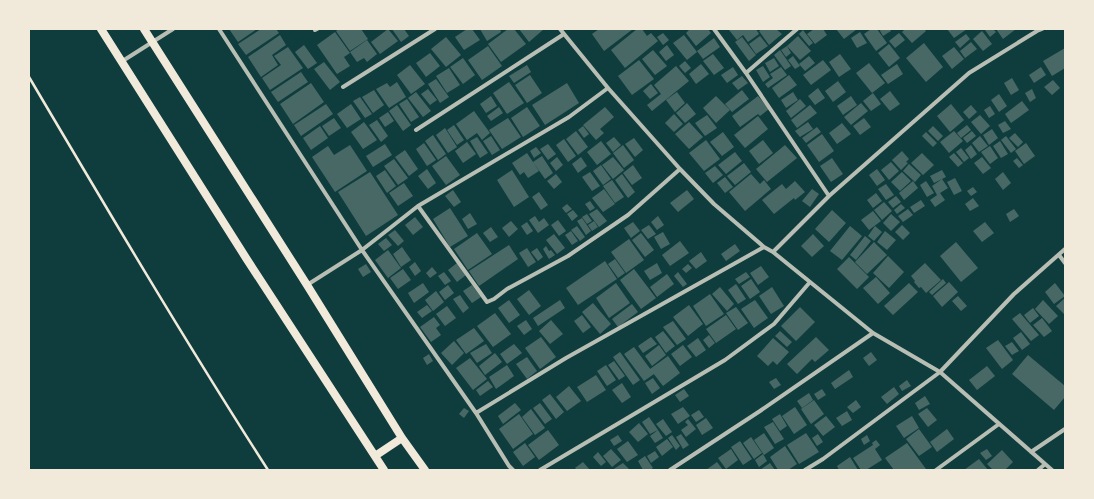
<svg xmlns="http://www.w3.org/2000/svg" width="1094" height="499" viewBox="0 0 1094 499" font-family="'Noto Sans',sans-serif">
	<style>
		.building { fill: #486865 }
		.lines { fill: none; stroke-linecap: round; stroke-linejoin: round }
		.path { stroke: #f1e9da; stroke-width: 2.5 }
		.minor { stroke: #b8beb3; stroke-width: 4 }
		.secondary { stroke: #f1e9da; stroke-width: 8 }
	</style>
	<rect width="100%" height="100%" fill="#0f3d3e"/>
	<path class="building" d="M229,29H257L238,42Z
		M261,29H276L279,33L246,55L238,44Z
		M339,29H361L368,39L350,51L336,31Z
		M388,29L398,41L380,54L371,42Z
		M392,29H404L409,36L401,42Z
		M467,29H472L480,40L464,50L455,37Z
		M480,29H500L501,32L487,41Z
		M508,29H514L526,44L501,62L488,44Z
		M519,29H544L529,42Z
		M599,29H633L604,51L592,34Z
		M637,29H642L647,36L651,33L658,41L625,68L611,50Z
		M690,29H708L711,33L696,46L686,33Z
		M730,29H756L759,34L748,42L743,35L737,40L729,30Z
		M762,29H776L782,34L769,45L759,31Z
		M814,29H823L827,35L815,44L807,34Z
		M836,29H857L844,39Z
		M871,29H877L887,43L876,51L864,34Z
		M879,29H890L891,31L883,36Z
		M905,29H924L926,31L912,43L902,32Z
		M947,29H967L954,38Z
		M986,29H993L996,32L990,37L985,30Z
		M996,29H1016L1003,39Z
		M803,30L813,43L809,46L799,34Z
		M982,31L992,44L983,51L973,39Z
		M335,32L350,53L344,57L350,66L337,74L317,45Z
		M860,32L867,43L857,48L851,38Z
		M663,33L669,40L663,45L657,37Z
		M899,33L905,40L895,48L889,41Z
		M966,34L970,39L960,48L955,42Z
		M280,35L286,45L272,55L278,65L261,77L248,57Z
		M684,35L697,52L687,60L673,43Z
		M760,36L768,46L756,54L749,44Z
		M798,36L811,51L800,60L787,46Z
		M446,37L461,55L446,67L431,49Z
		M742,37L756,55L749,61L735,42Z
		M714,38L720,47L703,59L697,51Z
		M367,40L377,54L367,62L364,58L357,62L350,52Z
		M971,42L977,49L965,58L960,51Z
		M924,43L943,67L926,82L906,58Z
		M889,44L900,58L889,67L878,53Z
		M304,45L317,63L308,69L295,52Z
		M667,45L674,55L666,61L659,52Z
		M488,46L502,66L482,80L468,60Z
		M787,46L791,53L786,57L781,50Z
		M288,47L303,68L270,90L262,78L281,65L274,56Z
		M954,47L964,59L952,69L942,56Z
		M1065,48V68L1052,76L1043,61Z
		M653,50L667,66L655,75L642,59Z
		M780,50L791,66L785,70L774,55Z
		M430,53L440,66L426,77L416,63Z
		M713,54L724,68L714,75L703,61Z
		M840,54L851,69L839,77L829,62Z
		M793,56L800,66L795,69L788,60Z
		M809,56L815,63L805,71L799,64Z
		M463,58L475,75L463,84L450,67Z
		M774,58L779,66L770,72L765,63Z
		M639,60L654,79L632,95L618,76Z
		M823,60L831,70L811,85L803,75Z
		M685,61L691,68L685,73L679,66Z
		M324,62L340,82L330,90L314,69Z
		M869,63L885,83L872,93L856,73Z
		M701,64L709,74L696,84L689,74Z
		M897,64L903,74L888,84L881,75Z
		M410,65L425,84L411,94L397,75Z
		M527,65L531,72L514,83L509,76Z
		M676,66L689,81L652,111L647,105L661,94L654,85Z
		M763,66L770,77L763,82L756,70Z
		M733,67L738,75L727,83L721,75Z
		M781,67L787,75L768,88L765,84L773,78L770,74Z
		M1041,67L1046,75L1034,83L1029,75Z
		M449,68L460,85L447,93L436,76Z
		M301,72L308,82L278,102L271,92Z
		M530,75L542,93L527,103L515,85Z
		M789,75L797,85L779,98L772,88Z
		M742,76L748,83L738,90L732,83Z
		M1012,78L1019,90L1011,95L1004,83Z
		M436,79L449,97L440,103L428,84Z
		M1053,80L1060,88L1052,95L1044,87Z
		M838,81L846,92L833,102L825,91Z
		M397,82L406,97L389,108L376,89L387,83L390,87Z
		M509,82L524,103L507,114L493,93Z
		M311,83L324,102L293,124L280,104Z
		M567,83L579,103L545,125L532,105Z
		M651,84L658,93L650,99L643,91Z
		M818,88L825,98L815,105L808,96Z
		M428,89L437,100L430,105L421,94Z
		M1032,89L1036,98L1030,102L1025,93Z
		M374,90L384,105L373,113L362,97Z
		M742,90L749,99L732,112L725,104Z
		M890,91L900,104L890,111L880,99Z
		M416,92L431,111L423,117L408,98Z
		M677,92L685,103L675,112L666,100Z
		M793,92L798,100L786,108L781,100Z
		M873,93L881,104L871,111L863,101Z
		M999,94L1007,106L999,112L991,100Z
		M491,96L497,106L486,113L480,104Z
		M716,96L730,110L716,123L703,108Z
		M758,96L769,109L760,116L758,114L740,127L732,116Z
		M851,96L857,105L843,115L837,106Z
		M360,97L372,114L365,118L353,101Z
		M407,99L419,117L411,122L399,104Z
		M800,99L806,106L791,118L786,111Z
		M1022,101L1029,110L1011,123L1005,114Z
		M687,103L696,114L685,123L676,113Z
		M861,103L868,111L851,125L844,117Z
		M326,104L333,114L301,136L294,125Z
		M351,104L361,119L347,128L337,114Z
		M951,104L964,120L950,132L937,116Z
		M397,105L411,125L403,131L389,111Z
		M810,105L817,113L797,128L791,120Z
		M971,105L977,112L969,119L963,112Z
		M990,106L995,114L989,118L984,110Z
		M499,107L503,113L491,121L487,116Z
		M527,107L540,126L523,137L511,118Z
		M605,107L614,117L600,129L604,133L596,140L583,125Z
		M474,111L490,133L482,140L477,133L467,140L456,124Z
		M388,112L394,121L385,127L379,118Z
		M674,114L683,124L674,132L665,123Z
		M707,115L717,128L705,136L695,123Z
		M980,115L990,126L981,134L971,122Z
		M758,116L768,129L745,148L734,135Z
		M334,118L341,128L329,136L322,126Z
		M508,118L521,137L502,149L489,130Z
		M864,118L871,127L860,135L853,126Z
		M377,120L388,136L381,142L369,125Z
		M1005,121L1011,129L1003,133L998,125Z
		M364,122L377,140L363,149L351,132Z
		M689,122L703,137L689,149L675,134Z
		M808,122L813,129L800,137L795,131Z
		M842,123L851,134L837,144L829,133Z
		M454,125L464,140L457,145L447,130Z
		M967,125L971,130L961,138L957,133Z
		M320,126L328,138L311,150L303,138Z
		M583,126L589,134L584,138L578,130Z
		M933,126L943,136L938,141L928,131Z
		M817,127L821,132L806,143L802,138Z
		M445,128L457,147L448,153L436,135Z
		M992,129L998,138L989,145L983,135Z
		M576,131L588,147L578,155L566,139Z
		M954,131L963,141L949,153L940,142Z
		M972,131L976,136L967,143L963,138Z
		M723,132L734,147L722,156L710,142Z
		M926,132L937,143L933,147L922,136Z
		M1015,133L1023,142L1018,147L1009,138Z
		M822,134L834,151L819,162L807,145Z
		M433,135L446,154L438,160L425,141Z
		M491,136L500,150L492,155L483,141Z
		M980,136L988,146L979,152L972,143Z
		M1006,136L1016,149L1011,153L1001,140Z
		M477,137L488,153L480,158L470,141Z
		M614,137L621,145L613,152L606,143Z
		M634,138L643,150L635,157L625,144Z
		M564,139L576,156L568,162L556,145Z
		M706,140L720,159L704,171L689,153Z
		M763,140L773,153L759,164L749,151Z
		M601,141L611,154L597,165L587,152Z
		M1000,141L1008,154L1001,158L993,146Z
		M467,142L476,154L463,163L455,151Z
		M424,143L436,160L427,166L416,149Z
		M1026,143L1035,156L1024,164L1015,151Z
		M385,144L392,155L373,167L366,156Z
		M548,144L556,154L548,160L540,149Z
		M350,145L367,171L335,192L312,157L328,146L334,155Z
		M623,145L634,160L624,168L613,153Z
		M785,145L797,158L767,182L756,169Z
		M971,145L977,154L971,159L965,150Z
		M990,146L998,158L990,164L981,152Z
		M536,147L541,153L534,158L530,151Z
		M961,148L969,158L964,162L956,152Z
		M405,150L418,169L409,176L395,157Z
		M902,151L909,159L906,162L908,163L901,170L892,160Z
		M735,152L742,161L726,174L718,165Z
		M527,153L539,171L528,178L524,172L520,175L512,163Z
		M922,153L934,165L923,175L911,163Z
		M954,153L963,163L958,167L949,157Z
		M446,156L460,175L446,185L432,166Z
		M542,156L553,173L545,179L533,162Z
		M557,157L563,165L556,171L550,163Z
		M581,157L587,166L578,173L572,164Z
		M613,157L624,170L613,179L602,165Z
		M982,157L991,168L983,174L974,163Z
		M832,158L843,174L831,182L820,166Z
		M1017,158L1023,165L1019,168L1013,161Z
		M394,159L408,178L398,185L384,166Z
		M891,162L899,171L889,180L881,170Z
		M744,163L751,172L735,185L727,176Z
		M909,164L921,175L915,182L903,171Z
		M601,165L611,179L603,185L593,171Z
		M633,165L642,178L632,185L623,173Z
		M715,166L723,175L713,183L705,173Z
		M427,169L436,183L428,189L418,176Z
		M877,169L885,180L877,186L869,175Z
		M385,170L396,186L387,193L376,176Z
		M512,170L529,197L514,207L497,180Z
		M942,170L946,177L934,183L930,176Z
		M370,172L398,215L366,236L338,192Z
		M590,172L600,186L592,191L582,177Z
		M902,172L911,181L900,191L891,182Z
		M1003,172L1011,183L1003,190L995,179Z
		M556,174L562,182L554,189L547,181Z
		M622,174L635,192L628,198L615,180Z
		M751,174L760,184L764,180L771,189L745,211L729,192Z
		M725,177L733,187L725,193L717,183Z
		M955,178L962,191L954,195L947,182Z
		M942,179L948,188L937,195L932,186Z
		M612,180L624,197L615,203L603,186Z
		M795,181L805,192L795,200L794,198L774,214L762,200L782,184L786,189Z
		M913,181L918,188L904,200L899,193Z
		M926,181L934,193L927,197L920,185Z
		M404,183L413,196L398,206L389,193Z
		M886,184L894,195L886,200L878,189Z
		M973,187L977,192L971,196L967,191Z
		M604,189L615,204L603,212L592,198Z
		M812,189L819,194L810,207L802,201Z
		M453,190L461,202L454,207L445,196Z
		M687,190L694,199L678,212L670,203Z
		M539,192L548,205L541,210L532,197Z
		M876,193L882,201L873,208L867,200Z
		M940,193L945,200L935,207L930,200Z
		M896,196L901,202L893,208L888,202Z
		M973,198L979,206L970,211L965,204Z
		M921,200L925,206L914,213L910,207Z
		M590,201L595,208L590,211L585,204Z
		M884,202L892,211L882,220L874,210Z
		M567,204L572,209L566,213L562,208Z
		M901,204L905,208L897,214L894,210Z
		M450,208L468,236L450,247L433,219Z
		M597,209L607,221L599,227L589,214Z
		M908,209L913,215L903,222L898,216Z
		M1014,209L1019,216L1010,222L1006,214Z
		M573,210L578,216L572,221L567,214Z
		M832,210L846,223L829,242L815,229Z
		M873,211L881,221L869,230L861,220Z
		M470,213L477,224L468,229L462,219Z
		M587,214L592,221L587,224L582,217Z
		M891,214L900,222L891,231L883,223Z
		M535,216L539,222L544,218L549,225L538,233L529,220Z
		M658,216L664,225L657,230L651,222Z
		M415,217L423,227L413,235L405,225Z
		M582,218L591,231L586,235L577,221Z
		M558,220L566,231L559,236L551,225Z
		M511,221L518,229L509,237L502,228Z
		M594,221L598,227L592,231L588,225Z
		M527,222L533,231L527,235L521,226Z
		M633,222L640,231L631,238L624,228Z
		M985,222L994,233L982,242L973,231Z
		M649,225L656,234L648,239L641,230Z
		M902,225L910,233L903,240L895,232Z
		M577,226L585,237L580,241L571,230Z
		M850,226L862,236L842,260L830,251Z
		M875,226L882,232L874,241L868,236Z
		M491,227L498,237L490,242L483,233Z
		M395,230L404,241L398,246L388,235Z
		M571,231L578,241L572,245L565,235Z
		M885,231L896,240L887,250L877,242Z
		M663,232L670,244L661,249L654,237Z
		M477,233L492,254L468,270L454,249Z
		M641,233L654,250L645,257L632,240Z
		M554,234L565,248L557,254L546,240Z
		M813,234L824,246L812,257L801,246Z
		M865,236L871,241L856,260L850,255Z
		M386,238L392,245L384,251L378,244Z
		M629,239L644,260L626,273L611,252Z
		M680,241L689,253L670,266L662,255Z
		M874,242L887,255L867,274L855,262Z
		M956,242L978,268L961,282L940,256Z
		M735,244L740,251L726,261L721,254Z
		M509,245L518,259L479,286L469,271Z
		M546,246L549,251L551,250L555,255L549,259L543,249Z
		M402,247L411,260L401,267L393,254Z
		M527,248L536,262L528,267L519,253Z
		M537,248L543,257L538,261L531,252Z
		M388,250L401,268L388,278L375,260Z
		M701,252L707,261L696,269L689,261Z
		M888,256L904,272L889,288L873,273Z
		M849,257L869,277L857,289L837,269Z
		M615,259L625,273L618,278L608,264Z
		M605,261L617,279L578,305L566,288Z
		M415,262L421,271L415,276L409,267Z
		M457,263L466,275L457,282L448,270Z
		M657,263L662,273L650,280L644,271Z
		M925,263L941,280L926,293L921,287L919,288L914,282L915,281L911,276Z
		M366,264L371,272L363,277L358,269Z
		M688,264L692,268L686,273L682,269Z
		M761,266L769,277L758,285L750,273Z
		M432,267L437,273L430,278L426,273Z
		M403,269L411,280L398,289L390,278Z
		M634,269L656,298L641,309L620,280Z
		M444,272L451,281L445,285L438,276Z
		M678,272L687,284L683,287L674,276Z
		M746,272L750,277L739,284L735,279Z
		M667,274L674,284L657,297L650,287Z
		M876,277L890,293L878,304L863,288Z
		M751,279L760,292L750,299L741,286Z
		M943,279L946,283L932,295L929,292Z
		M949,282L958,292L942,307L933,296Z
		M423,283L429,292L414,303L408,293Z
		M616,283L630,303L609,318L596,298Z
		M909,283L918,292L893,315L884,306Z
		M1055,283L1065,296L1054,304L1045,292Z
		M736,284L746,299L738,304L728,290Z
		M448,285L454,293L445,300L439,292Z
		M472,285L481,297L472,303L463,291Z
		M720,287L734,304L727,311L712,294Z
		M772,287L784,306L771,314L759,296Z
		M529,290L541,306L529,315L517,299Z
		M436,291L444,302L433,311L425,300Z
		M710,294L724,314L706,326L693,306Z
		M460,295L469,308L463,313L453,299Z
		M958,296L967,306L961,311L952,301Z
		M1065,298V313L1064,314L1056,306Z
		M509,300L520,315L509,323L498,308Z
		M560,300L565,308L538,326L533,318Z
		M755,300L768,318L754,328L741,309Z
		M1043,300L1058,316L1049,324L1035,309Z
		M593,303L611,324L600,334L582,312Z
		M632,304L638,312L618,327L612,319Z
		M427,305L432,311L422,318L417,312Z
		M689,305L703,324L688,336L673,317Z
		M447,306L456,318L445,326L436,314Z
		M736,307L748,323L738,330L726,313Z
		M800,307L815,322L796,341L781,326Z
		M1033,308L1039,316L1030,323L1024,315Z
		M495,313L511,334L493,347L477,326Z
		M1020,313L1039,335L1031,341L1012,319Z
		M582,315L591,327L583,333L574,321Z
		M726,315L736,329L716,343L706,329Z
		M434,317L440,325L436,328L441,335L431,342L420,327Z
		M1042,318L1052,331L1044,337L1033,325Z
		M526,320L532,329L524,335L517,326Z
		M551,320L563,334L550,344L539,331Z
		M673,321L686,339L677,345L663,327Z
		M474,328L484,341L466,354L456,340Z
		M663,331L675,346L666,353L655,337Z
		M780,331L792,342L787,347L775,336Z
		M1021,332L1030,344L1022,350L1013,338Z
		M709,335L715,343L709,348L703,340Z
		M541,337L556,357L540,369L525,348Z
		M651,337L657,344L643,353L638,346Z
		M816,337L829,350L815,362L812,359L797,374L787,364Z
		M698,338L706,350L696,357L687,346Z
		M773,338L789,352L777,365L773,361L768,366L757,356Z
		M998,340L1013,360L1002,369L986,348Z
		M454,341L464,353L452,365L441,353Z
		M1012,342L1019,351L1012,355L1005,346Z
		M486,344L492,353L477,363L470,353Z
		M514,344L522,353L507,364L500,354Z
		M659,345L666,355L652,366L645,356Z
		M683,345L692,357L680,366L671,354Z
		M634,347L654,374L644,381L624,354Z
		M620,352L640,380L633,385L613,357Z
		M871,352L877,360L869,366L863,358Z
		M495,353L502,362L485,375L479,366Z
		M429,354L433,361L427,365L423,358Z
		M1028,355L1065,386V397L1054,410L1012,374Z
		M668,356L680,373L663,386L650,369Z
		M527,357L537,371L527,379L516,364Z
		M470,358L487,379L473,390L456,368Z
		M614,361L625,376L619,380L608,365Z
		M507,365L514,376L496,389L489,377Z
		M606,365L616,380L607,386L597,371Z
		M987,366L995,376L977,390L969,380Z
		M849,370L853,377L835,389L831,383Z
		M596,375L606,390L587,402L577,387Z
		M653,378L660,388L652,394L645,383Z
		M776,378L781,385L774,389L769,382Z
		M907,380L911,386L902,391L899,386Z
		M488,381L493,387L480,396L476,390Z
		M622,383L631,397L622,403L612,390Z
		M569,386L581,401L567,411L556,397Z
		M894,387L899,394L887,404L881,397Z
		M684,389L689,396L680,402L675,395Z
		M822,389L826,395L818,400L814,394Z
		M809,393L813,400L802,408L797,401Z
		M550,394L564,412L556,419L542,400Z
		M925,396L930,404L919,410L915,403Z
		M814,400L824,414L811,424L801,409Z
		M856,400L861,407L853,413L847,407Z
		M515,403L521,410L503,424L498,416Z
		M540,403L552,419L545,424L533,408Z
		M683,407L690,416L678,424L671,414Z
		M795,407L807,425L794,434L782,416Z
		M464,408L469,411L464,418L459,414Z
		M927,408L937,420L928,427L918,414Z
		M531,409L545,428L535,435L522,417Z
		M699,410L704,417L696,422L691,415Z
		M847,411L852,420L842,426L836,418Z
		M519,414L533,434L513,449L499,429Z
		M780,414L787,426L780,431L772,419Z
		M826,416L835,427L823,436L814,425Z
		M912,416L919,428L904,438L896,426Z
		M649,417L658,430L650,434L642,422Z
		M706,418L713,428L702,435L696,425Z
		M663,419L672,432L666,436L656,424Z
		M688,419L696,429L686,437L681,430L688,425L685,422Z
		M773,422L784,439L775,444L764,427Z
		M639,423L648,434L638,442L629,432Z
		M919,429L932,447L919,456L906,439Z
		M947,429L954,439L937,452L930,442Z
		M548,430L559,445L539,460L528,445Z
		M658,430L663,438L655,443L650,436Z
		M764,433L774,448L764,455L754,440Z
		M806,433L819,452L799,464L787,445Z
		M681,434L689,445L683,449L676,437Z
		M818,434L823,442L817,446L812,438Z
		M618,435L622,441L614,446L610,440Z
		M672,435L680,446L676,450L668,438Z
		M867,435L870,441L864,445L861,439Z
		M751,437L762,453L754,459L743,443Z
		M667,439L673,447L662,456L656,447Z
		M876,440L880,445L875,449L882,460L866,470H861L853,458L873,445L872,443Z
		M628,441L638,455L627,462L617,449Z
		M740,441L752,459L743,465L731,447Z
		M525,443L535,457L523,466L513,452Z
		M907,443L926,469L925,470H894L885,458Z
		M785,446L797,464L788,470H778L770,457Z
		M611,449L621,460L612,467L603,456Z
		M731,449L738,460L726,469L718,458Z
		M987,449L992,456L986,460L980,453Z
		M1002,450L1013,462L1005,470H993L987,464Z
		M655,451L659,457L651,463L647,456Z
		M598,452L606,462L601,466L593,457Z
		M763,454L767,461L759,467L755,460Z
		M645,456L653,468L650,470H643L638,461Z
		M850,457L858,470H839L837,466Z
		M979,459L988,470H964Z
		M583,462L590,470H577L575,468Z
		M717,462L723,470H706Z
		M623,463L630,470H612Z
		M770,463L775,470H760Z"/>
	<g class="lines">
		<path class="path" d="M29,77C107,209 185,341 268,470"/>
		<path class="minor" d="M219,29L362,250L476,413L509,466L513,470
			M560,29L608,88L680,169L714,204L764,247L773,252L873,333L940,372L1052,470
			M714,29L746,73L829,196
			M315,30L317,29
			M121,62L173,29
			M746,73L797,29
			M343,87L435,29
			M416,130L564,34
			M418,206L487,302L494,299L507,289L568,256L628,215L680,169
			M773,252L829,196L969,73L1037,31L1042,29
			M1059,255L1065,263
			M307,285L362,250L418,206L569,117L608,88
			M476,413L566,358L764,247
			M1031,452L1065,429
			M540,470L725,360L774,324L810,282
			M670,470L760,411L873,333
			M805,470L823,459L940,372L1014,294L1065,249
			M936,470L999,424
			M1038,470L1044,465"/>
		<path class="secondary" d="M101,29L246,258L384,470
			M144,29L307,285L402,438L425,470
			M375,456L402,438"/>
	</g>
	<rect width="1094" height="499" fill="none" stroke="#f1e9da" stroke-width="60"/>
</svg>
